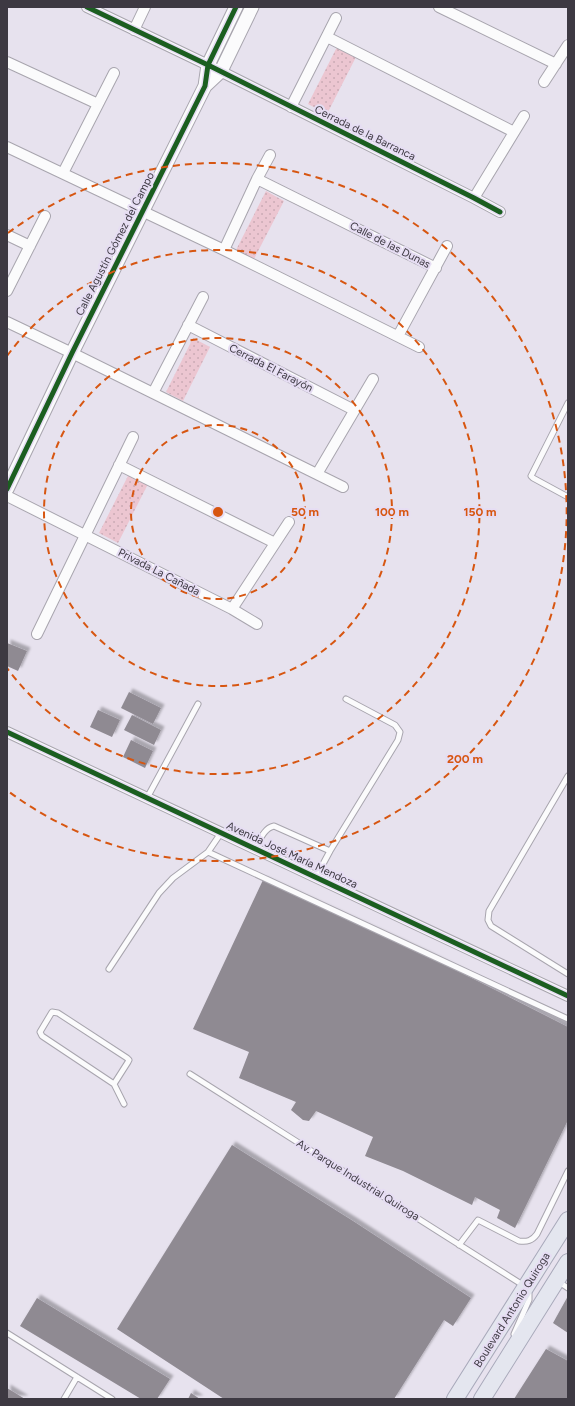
<svg xmlns="http://www.w3.org/2000/svg" width="575" height="1406" viewBox="0 0 575 1406" font-family="Figtree,sans-serif">
	<style>
		.park { fill: url(#park-dots) }
		.building { fill: #8f8a92; filter: url(#shadow) }
		.lines { fill: none; stroke-linecap: round; stroke-linejoin: round }
		.service-casing { stroke: #a8a5ae; stroke-width: 7 }
		.minor-casing { stroke: #a8a5ae; stroke-width: 12 }
		.tertiary-casing { stroke: #a8a5ae; stroke-width: 15 }
		.primary-casing { stroke: #a8a9ba; stroke-width: 18 }
		.service { stroke: #fbfbfc; stroke-width: 5 }
		.minor { stroke: #fbfbfc; stroke-width: 10 }
		.tertiary { stroke: #fbfbfc; stroke-width: 13 }
		.primary { stroke: #e4e6ef; stroke-width: 16 }
		.cycleway-casing { stroke: #e6ddf3; stroke-width: 8 }
		.cycleway { stroke: #1b5e20; stroke-width: 5 }
		.ring { fill: none; stroke: #d75611; stroke-width: 2; stroke-dasharray: 7 5 }
		.labels { text-anchor: middle; dominant-baseline: central; stroke-width: 4; stroke-linejoin: round; paint-order: stroke }
		.street-label { font-size: 11px; fill: #3d3942; stroke: #e6ddf3 }
		.centre { fill: #d75611; stroke: #e6ddf3; stroke-width: 2 }
		.ring-label { font-size: 12px; text-anchor: middle; font-weight: bold; fill: #d75611; stroke: #e6ddf3; stroke-width: 4; stroke-linejoin: round; paint-order: stroke }
	</style>
	<defs>
		<pattern id="park-dots" width="8" height="8" patternUnits="userSpaceOnUse"><rect width="8" height="8" fill="#ecc6d1"/><path d="M2 2h.1M6 6h.1" fill="none" stroke="#cbabb5" stroke-width="1.8" stroke-linecap="round"/></pattern>
		<filter id="shadow"><feDropShadow dx="3.5" dy="-3.5" stdDeviation="1" flood-color="#0004"/></filter>
	</defs>
	<rect width="100%" height="100%" fill="#e7e2ee"/>
	<path class="park" d="M337,47L356,57L327,114L308,104Z
		M266,191L284,201L254,259L236,250Z
		M193,338L210,347L183,401L166,392Z
		M129,474L148,484L118,543L99,533Z"/>
	<path class="building" d="M7,643L27,651L18,671L7,666Z
		M129,692L161,708L153,724L121,708Z
		M98,710L120,720L112,737L90,727Z
		M132,715L161,730L154,745L124,730Z
		M131,740L153,751L145,768L123,757Z
		M263,880L430,957L568,1027V1120L515,1228L497,1218L500,1210L475,1197L472,1205L403,1171L365,1156L373,1137L316,1111L309,1121L303,1120L291,1110L296,1102L239,1078L249,1052L193,1029Z
		M232,1145L353,1221L471,1298L453,1326L444,1320L394,1399H224L117,1329Z
		M568,1296V1333L553,1323Z
		M37,1298L170,1379L157,1399H141L20,1326Z
		M546,1349L568,1361V1399H514Z
		M7,1388L25,1399H7Z
		M191,1393L200,1399H188Z"/>
	<g class="lines">
		<defs>
			<path id="service" d="M568,403L531,476L533,478L568,497
				M568,776L489,911L488,920L491,926L568,974
				M147,798L198,704
				M255,849C260,840 264,828 274,826L330,851
				M208,852L568,1019
				M316,877L330,851L398,740L400,732L395,725L346,699
				M109,969L159,893L173,878L208,852L221,833
				M190,1074L526,1287L529,1294V1300L514,1334
				M114,1084L42,1036L40,1032L52,1012L58,1013L127,1058L129,1060L128,1062L114,1084L124,1104
				M459,1245L478,1220L519,1241C527,1242 532,1241 537,1234L568,1171
				M559,1282L568,1288
				M7,1333L112,1399
				M64,1399L77,1377"/>
			<path id="minor" d="M87,7L208,65L474,198L500,212
				M439,7L556,64
				M134,30L145,7
				M327,37L514,132
				M7,62L98,104
				M544,82L568,45
				M291,107L336,18
				M7,147L224,250L419,347
				M63,173L114,73
				M257,179L436,268
				M474,198L524,116
				M7,235L30,246
				M224,250L257,179L270,155
				M7,291L45,216
				M7,322L72,353L343,487
				M188,325L354,410
				M398,336L447,246
				M153,393L203,297
				M119,465L275,543
				M317,474L373,379
				M7,496L232,609L257,624
				M232,609L289,522
				M37,634L133,437
				M7,732L568,996"/>
			<path id="tertiary" d="M205,86L221,71L252,7
				M7,489L72,353L205,86L208,65L236,7"/>
			<path id="primary" d="M455,1399L568,1220
				M482,1399L568,1262"/>
		</defs>
		<use href="#service" class="service-casing"/>
		<use href="#minor" class="minor-casing"/>
		<use href="#tertiary" class="tertiary-casing"/>
		<use href="#primary" class="primary-casing"/>
		<use href="#service" class="service"/>
		<use href="#minor" class="minor"/>
		<use href="#tertiary" class="tertiary"/>
		<use href="#primary" class="primary"/>
		<defs>
			<path id="cycleway" d="M87,7L208,65L474,198L500,212
				M7,489L72,353L205,86L208,65L236,7
				M7,732L568,996"/>
		</defs>
		<use href="#cycleway" class="cycleway-casing"/>
		<use href="#cycleway" class="cycleway"/>
	</g>
	<g class="ring">
		<circle cx="218" cy="512" r="87"/>
		<circle cx="218" cy="512" r="174"/>
		<path d="M7 356A262 262 0 1 1 7 668"/>
		<path d="M8 233A349 349 0 1 1 8 791"/>
	</g>
	<g class="labels">
		<g class="street-label">
			<text transform="translate(365 133) rotate(26)">Cerrada de la Barranca</text>
			<text transform="translate(115 244) rotate(-63)">Calle Agustín Gómez del Campo</text>
			<text transform="translate(390 245) rotate(27)">Calle de las Dunas</text>
			<text transform="translate(271 368) rotate(27)">Cerrada El Farayón</text>
			<text transform="translate(159 572) rotate(27)">Privada La Cañada</text>
			<text transform="translate(292 855) rotate(25)">Avenida José María Mendoza</text>
			<text transform="translate(358 1180) rotate(32)">Av. Parque Industrial Quiroga</text>
			<text transform="translate(512 1310) rotate(-58)">Boulevard Antonio Quiroga</text>
		</g>
	</g>
	<circle cx="218" cy="512" r="6" class="centre"/>
	<g class="ring-label">
		<text x="305" y="516">50 m</text>
		<text x="392" y="516">100 m</text>
		<text x="480" y="516">150 m</text>
		<text x="465" y="763">200 m</text>
	</g>
	<rect width="575" height="1406" fill="none" stroke="#3d3942" stroke-width="16"/>
</svg>
